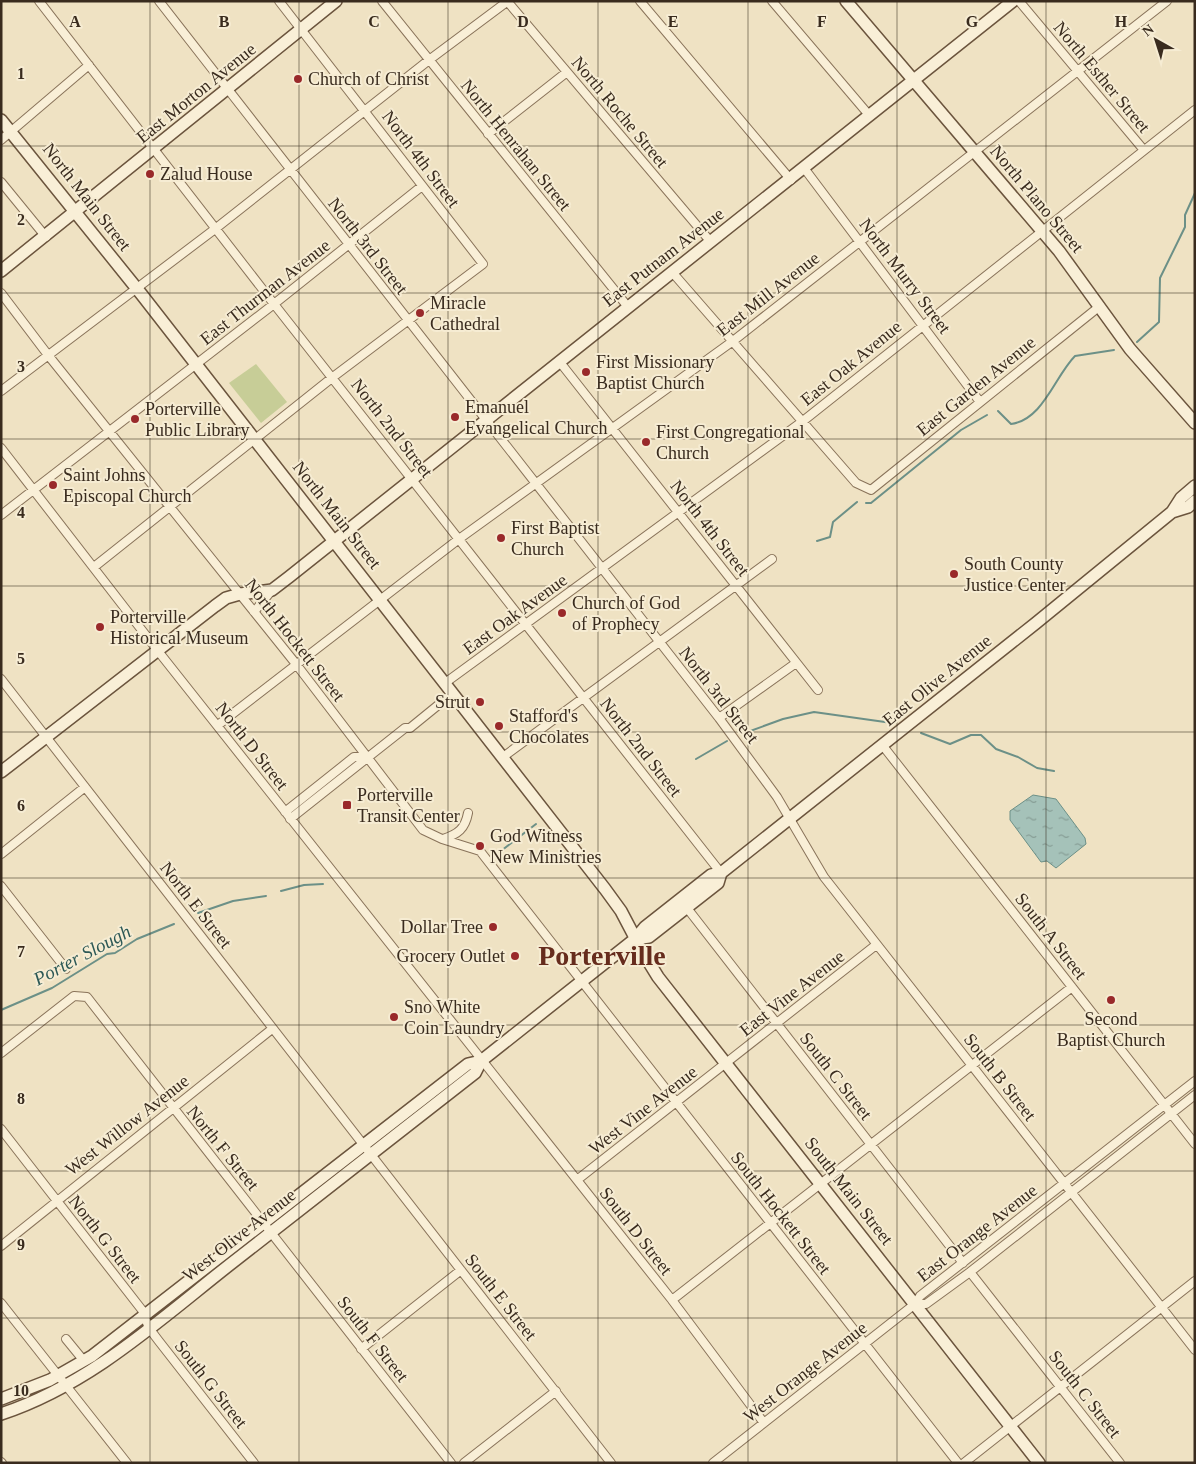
<svg xmlns="http://www.w3.org/2000/svg" width="1196" height="1464" viewBox="0 0 1196 1464" font-family="Georgia,serif">
	<style>
		.green { fill: #c7cd97 }
		.water { fill: url(#water-ripples); stroke: #6c9087 }
		.lines { fill: none; stroke-linecap: round; stroke-linejoin: round }
		.stream { stroke: #6c9087; stroke-width: 2 }
		.street-casing { stroke: #89735a; stroke-width: 10 }
		.secondary-casing { stroke: #6b543d; stroke-width: 14 }
		.street { stroke: #f9efd7; stroke-width: 8 }
		.secondary { stroke: #f9efd7; stroke-width: 11 }
		.grid { fill: none; stroke: #392b1e; stroke-width: 1; stroke-opacity: 0.55 }
		.poi-dot { fill: #99292a; stroke: #f6ecd3; stroke-width: 2 }
		.labels { text-anchor: middle; dominant-baseline: central; stroke-width: 4; stroke-linejoin: round; paint-order: stroke }
		.street-label { font-size: 18px; fill: #392b1e; stroke: #f6ecd3 }
		.poi-label { font-size: 18px; fill: #392b1e; stroke: #f6ecd3; text-anchor: start }
		.water-label { font-size: 19px; font-style: italic; fill: #2d5956; stroke: #f6ecd3 }
		.town-label { font-size: 28px; font-weight: bold; fill: #662c1d; stroke: #f6ecd3 }
		.grid-label { font-size: 16px; text-anchor: middle; font-weight: bold; fill: #392b1e; stroke: #f6ecd3; stroke-width: 4; stroke-linejoin: round; paint-order: stroke }
	</style>
	<defs>
		<pattern id="water-ripples" width="26" height="14" patternUnits="userSpaceOnUse" patternTransform="scale(1.25)"><rect width="26" height="14" fill="#a5c2b9"/><path d="M2 4q2-2 4 0t4 0M15 11q2-2 4 0t4 0" fill="none" stroke="#879e96"/></pattern>
	</defs>
	<rect width="100%" height="100%" fill="#efe2c3"/>
	<path class="green" d="M256,364L287,402L261,423L229,383Z"/>
	<path class="water" d="M1033,795L1056,799L1085,838L1086,844L1056,868L1047,861L1041,862L1010,820V811Z"/>
	<g class="lines">
		<path class="stream" d="M1137,342L1159,322L1160,278L1185,227V215L1195,193
			M998,411L1011,424C1043,420 1055,376 1075,356L1114,350
			M866,503H871L961,430L987,415
			M817,541L830,537L833,522L857,502
			M921,733L950,744L971,735H981L996,749L1018,757L1037,768L1054,771
			M742,734L783,719L814,712L892,723
			M696,759L727,741
			M497,854L536,824
			M281,891L304,885L323,884
			M198,913L233,901L266,896
			M1,1010L52,988L107,954L115,953L137,939L174,924"/>
		<defs>
			<path id="street" d="M39,1L274,304L721,873
				M159,1L719,718L777,797L824,877L1195,1350
				M382,1L628,307
				M507,1L710,241
				M640,1L791,180
				M772,1L869,115
				M1019,1L1143,149
				M488,134L567,72
				M1,140L89,65
				M804,168L980,402
				M1,182L46,237
				M672,272L856,483L871,490L1100,306
				M1,293L48,355L296,664L423,830L442,839L480,851L958,1463
				M559,361L818,690
				M1,391L215,229L429,60L508,1
				M1,448L158,651L672,1300L764,1423
				M1,515L274,304L422,186
				M94,567L333,377L483,264L279,1
				M254,612L272,590
				M1,679L611,1463
				M445,683L803,421L1195,110
				M719,718L796,663
				M218,725L459,539L733,341L1167,1
				M883,746L1195,1144
				M503,757L772,559
				M285,812L354,757H367
				M290,819L405,728H410L453,693
				M443,839C458,834 465,829 468,813
				M1,854L85,787
				M1,886L66,969
				M687,908L963,1263
				M1,1053L74,996L87,997L451,1463
				M1,1129L142,1310L149,1328L158,1340L254,1463
				M577,1180L876,945
				M1,1246L272,1029
				M970,1272L1120,1463
				M672,1300L1072,987
				M1,1303L127,1463
				M915,1304H926L970,1272L1195,1095
				M66,1339L84,1361
				M361,1349L461,1270
				M1,1462L2,1463
				M464,1463L556,1391
				M713,1463L915,1304L920,1296L1195,1081
				M964,1463L1195,1281"/>
			<path id="secondary" d="M846,1L1059,251L1130,349L1195,423
				M1,120L142,295L605,889L621,911L642,951L658,977L1039,1463
				M1,271L336,1
				M1172,512L1188,507L1195,501
				M1,772L215,606L226,598L240,594L272,590L289,577L1013,1
				M635,939L649,937L718,883L721,873
				M1,1399L50,1380L92,1356L468,1064L481,1061
				M1,1414C89,1385 157,1322 228,1266C310,1202 393,1137 475,1073L481,1061L635,939L645,927L711,875L721,873L1036,623L1172,512L1181,498L1195,486"/>
		</defs>
		<use href="#street" class="street-casing"/>
		<use href="#secondary" class="secondary-casing"/>
		<use href="#street" class="street"/>
		<use href="#secondary" class="secondary"/>
	</g>
	<path class="grid" d="M150,1V1463M299,1V1463M448,1V1463M598,1V1463M748,1V1463M897,1V1463M1046,1V1463M1,146H1195M1,293H1195M1,439H1195M1,586H1195M1,732H1195M1,878H1195M1,1025H1195M1,1171H1195M1,1318H1195"/>
	<g class="poi-dot">
		<circle cx="298" cy="79" r="5"/>
		<circle cx="150" cy="174" r="5"/>
		<circle cx="420" cy="313" r="5"/>
		<circle cx="586" cy="372" r="5"/>
		<circle cx="455" cy="417" r="5"/>
		<circle cx="135" cy="419" r="5"/>
		<circle cx="646" cy="442" r="5"/>
		<circle cx="53" cy="485" r="5"/>
		<circle cx="501" cy="538" r="5"/>
		<circle cx="954" cy="574" r="5"/>
		<circle cx="562" cy="613" r="5"/>
		<circle cx="100" cy="627" r="5"/>
		<circle cx="480" cy="702" r="5"/>
		<circle cx="499" cy="726" r="5"/>
		<rect x="342" y="800" width="10" height="10" rx="2.5"/>
		<circle cx="480" cy="846" r="5"/>
		<circle cx="493" cy="927" r="5"/>
		<circle cx="515" cy="956" r="5"/>
		<circle cx="1111" cy="1000" r="5"/>
		<circle cx="394" cy="1017" r="5"/>
	</g>
	<g class="labels">
		<g class="street-label">
			<text transform="translate(1102 77) rotate(50)">North Esther Street</text>
			<text transform="translate(196 93) rotate(-39)">East Morton Avenue</text>
			<text transform="translate(620 112) rotate(50)">North Roche Street</text>
			<text transform="translate(516 145) rotate(51)">North Henrahan Street</text>
			<text transform="translate(421 159) rotate(53)">North 4th Street</text>
			<text transform="translate(87 197) rotate(52)">North Main Street</text>
			<text transform="translate(1037 199) rotate(50)">North Plano Street</text>
			<text transform="translate(368 246) rotate(52)">North 3rd Street</text>
			<text transform="translate(663 257) rotate(-38)">East Putnam Avenue</text>
			<text transform="translate(905 276) rotate(53)">North Murry Street</text>
			<text transform="translate(265 292) rotate(-38)">East Thurman Avenue</text>
			<text transform="translate(768 294) rotate(-38)">East Mill Avenue</text>
			<text transform="translate(851 363) rotate(-39)">East Oak Avenue</text>
			<text transform="translate(976 386) rotate(-39)">East Garden Avenue</text>
			<text transform="translate(392 428) rotate(52)">North 2nd Street</text>
			<text transform="translate(337 515) rotate(52)">North Main Street</text>
			<text transform="translate(710 528) rotate(52)">North 4th Street</text>
			<text transform="translate(515 614) rotate(-36)">East Oak Avenue</text>
			<text transform="translate(295 640) rotate(52)">North Hockett Street</text>
			<text transform="translate(937 680) rotate(-39)">East Olive Avenue</text>
			<text transform="translate(719 695) rotate(52)">North 3rd Street</text>
			<text transform="translate(252 746) rotate(52)">North D Street</text>
			<text transform="translate(641 747) rotate(52)">North 2nd Street</text>
			<text transform="translate(196 905) rotate(52)">North E Street</text>
			<text transform="translate(1051 936) rotate(52)">South A Street</text>
			<text transform="translate(792 993) rotate(-38)">East Vine Avenue</text>
			<text transform="translate(836 1076) rotate(52)">South C Street</text>
			<text transform="translate(1000 1077) rotate(52)">South B Street</text>
			<text transform="translate(643 1110) rotate(-38)">West Vine Avenue</text>
			<text transform="translate(127 1125) rotate(-38)">West Willow Avenue</text>
			<text transform="translate(223 1148) rotate(51)">North F Street</text>
			<text transform="translate(849 1191) rotate(52)">South Main Street</text>
			<text transform="translate(781 1213) rotate(52)">South Hockett Street</text>
			<text transform="translate(636 1231) rotate(52)">South D Street</text>
			<text transform="translate(977 1233) rotate(-38)">East Orange Avenue</text>
			<text transform="translate(239 1235) rotate(-38)">West Olive Avenue</text>
			<text transform="translate(105 1239) rotate(52)">North G Street</text>
			<text transform="translate(501 1297) rotate(52)">South E Street</text>
			<text transform="translate(373 1339) rotate(52)">South F Street</text>
			<text transform="translate(805 1372) rotate(-38)">West Orange Avenue</text>
			<text transform="translate(211 1384) rotate(52)">South G Street</text>
			<text transform="translate(1085 1394) rotate(52)">South C Street</text>
		</g>
		<g class="poi-label">
			<text x="308" y="79">Church of Christ</text>
			<text x="160" y="174">Zalud House</text>
			<text x="430" y="303">Miracle<tspan x="430" dy="21">Cathedral</tspan></text>
			<text x="596" y="362">First Missionary<tspan x="596" dy="21">Baptist Church</tspan></text>
			<text x="465" y="407">Emanuel<tspan x="465" dy="21">Evangelical Church</tspan></text>
			<text x="145" y="409">Porterville<tspan x="145" dy="21">Public Library</tspan></text>
			<text x="656" y="432">First Congregational<tspan x="656" dy="21">Church</tspan></text>
			<text x="63" y="475">Saint Johns<tspan x="63" dy="21">Episcopal Church</tspan></text>
			<text x="511" y="528">First Baptist<tspan x="511" dy="21">Church</tspan></text>
			<text x="964" y="564">South County<tspan x="964" dy="21">Justice Center</tspan></text>
			<text x="572" y="603">Church of God<tspan x="572" dy="21">of Prophecy</tspan></text>
			<text x="110" y="617">Porterville<tspan x="110" dy="21">Historical Museum</tspan></text>
			<text x="470" y="702" text-anchor="end">Strut</text>
			<text x="509" y="716">Stafford's<tspan x="509" dy="21">Chocolates</tspan></text>
			<text x="357" y="795">Porterville<tspan x="357" dy="21">Transit Center</tspan></text>
			<text x="490" y="836">God Witness<tspan x="490" dy="21">New Ministries</tspan></text>
			<text x="483" y="927" text-anchor="end">Dollar Tree</text>
			<text x="505" y="956" text-anchor="end">Grocery Outlet</text>
			<text x="404" y="1007">Sno White<tspan x="404" dy="21">Coin Laundry</tspan></text>
			<text x="1111" y="1019" text-anchor="middle">Second<tspan x="1111" dy="21">Baptist Church</tspan></text>
		</g>
		<g class="water-label">
			<text transform="translate(82 955) rotate(-28)">Porter Slough</text>
		</g>
		<g class="town-label">
			<text x="602" y="955">Porterville</text>
		</g>
	</g>
	<g class="grid-label">
		<text x="75" y="27">A</text>
		<text x="224" y="27">B</text>
		<text x="374" y="27">C</text>
		<text x="523" y="27">D</text>
		<text x="673" y="27">E</text>
		<text x="822" y="27">F</text>
		<text x="972" y="27">G</text>
		<text x="1121" y="27">H</text>
		<text x="21" y="79">1</text>
		<text x="21" y="225">2</text>
		<text x="21" y="372">3</text>
		<text x="21" y="518">4</text>
		<text x="21" y="664">5</text>
		<text x="21" y="811">6</text>
		<text x="21" y="957">7</text>
		<text x="21" y="1104">8</text>
		<text x="21" y="1250">9</text>
		<text x="21" y="1396">10</text>
	</g>
	<rect width="1196" height="1464" fill="none" stroke="#392b1e" stroke-width="5"/>
	<g transform="translate(1156 40) rotate(321)" stroke="#f6ecd3" stroke-width="4" paint-order="stroke">
	<path d="M0-4L9 19L0 12L-9 19Z" fill="#392b1e"/>
	<text y="-8" font-size="14" font-weight="bold" text-anchor="middle" fill="#392b1e">N</text>
	</g>
</svg>
